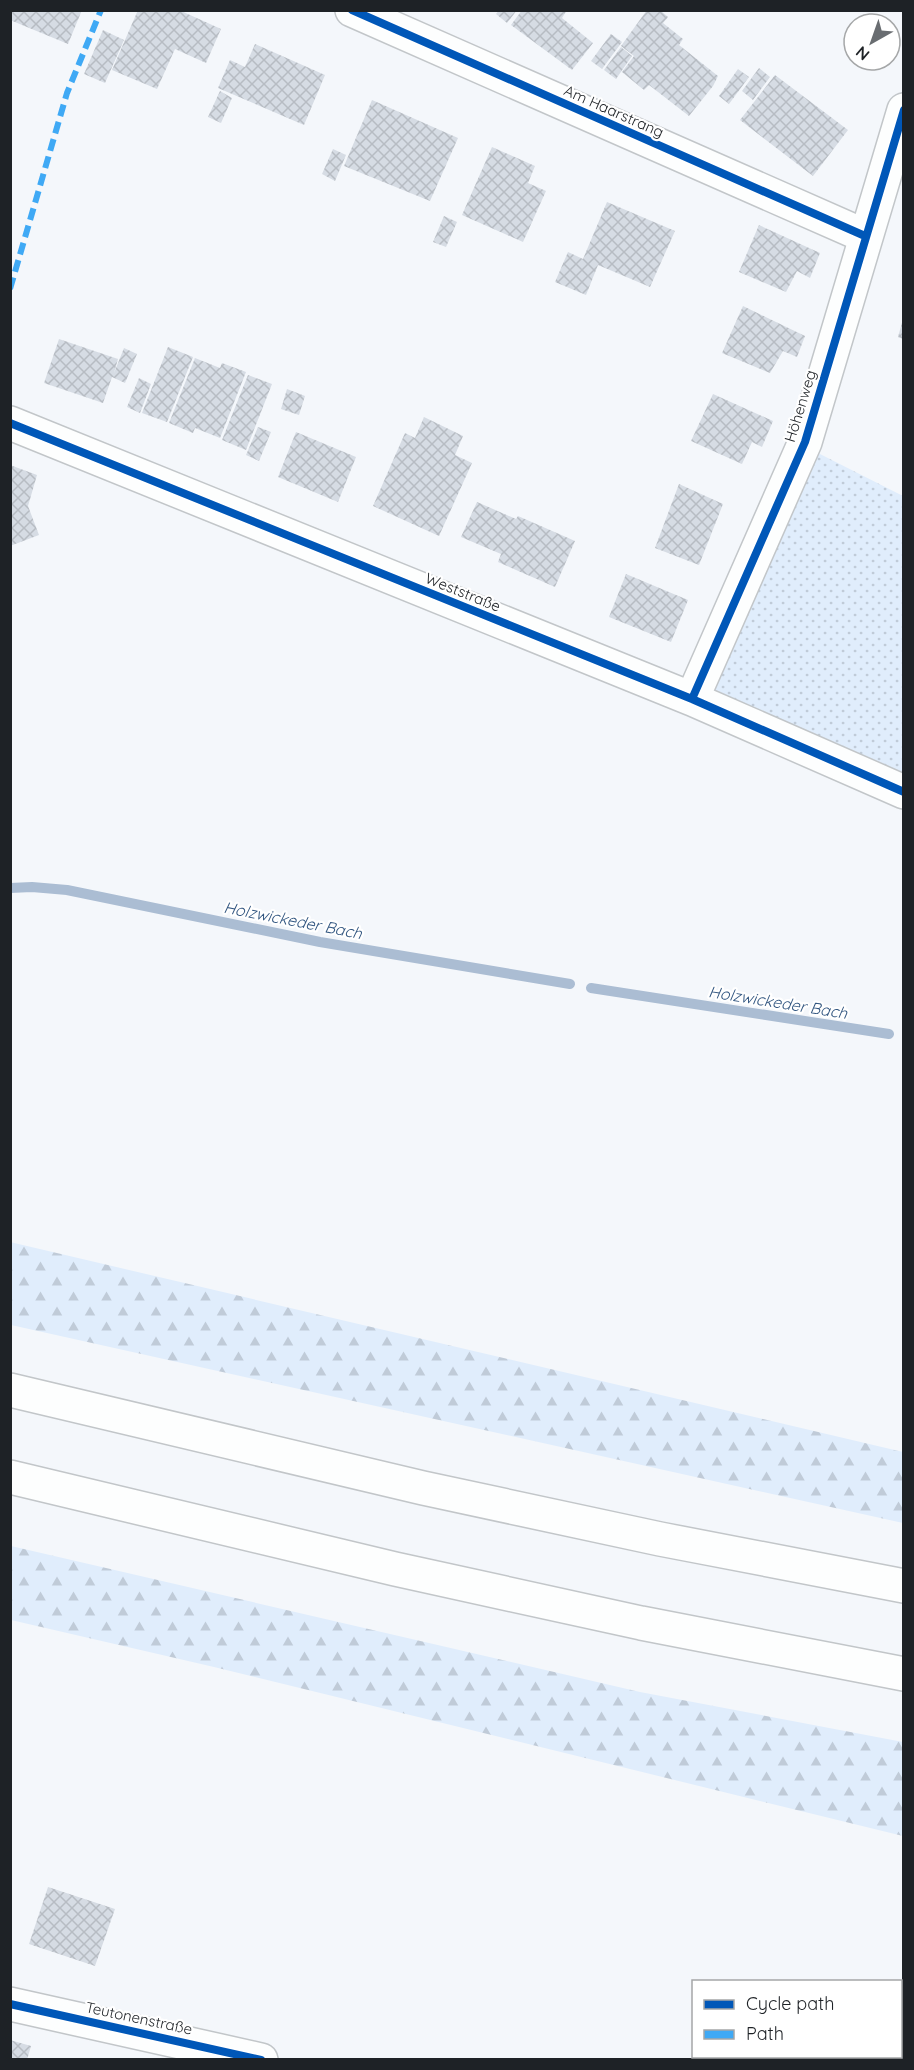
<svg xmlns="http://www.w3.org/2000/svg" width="914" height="2070" viewBox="0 0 914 2070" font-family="Quicksand,sans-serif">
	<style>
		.grass { fill: url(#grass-dots) }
		.forest { fill: url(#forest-firs) }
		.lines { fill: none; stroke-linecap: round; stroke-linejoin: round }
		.stream { stroke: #abbdd3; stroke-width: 10 }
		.building { fill: url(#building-cross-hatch) }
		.minor-casing { stroke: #c2c6c9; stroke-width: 36 }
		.highway-casing { stroke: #c2c6c9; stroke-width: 36 }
		.minor { stroke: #fdfefe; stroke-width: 33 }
		.highway { stroke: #fdfefe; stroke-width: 33 }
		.quiet { stroke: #3fa9f5; stroke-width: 6; stroke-dasharray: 12 6; stroke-linecap: butt }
		.cycleway-casing { stroke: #fff; stroke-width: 11 }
		.cycleway { stroke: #0057b8; stroke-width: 8 }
		.labels { text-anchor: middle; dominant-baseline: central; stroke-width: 4.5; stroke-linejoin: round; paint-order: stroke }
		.street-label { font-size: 15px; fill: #1e2226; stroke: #fff }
		.water-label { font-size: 16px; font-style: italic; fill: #325680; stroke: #fff }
	</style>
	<defs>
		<pattern id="grass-dots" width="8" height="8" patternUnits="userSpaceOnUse" patternTransform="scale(1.5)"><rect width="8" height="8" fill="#e0edfc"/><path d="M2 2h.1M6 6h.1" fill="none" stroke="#c0cbd8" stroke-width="1.8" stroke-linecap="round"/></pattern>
		<pattern id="forest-firs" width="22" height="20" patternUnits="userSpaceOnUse" patternTransform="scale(1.5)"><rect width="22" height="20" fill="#e0edfc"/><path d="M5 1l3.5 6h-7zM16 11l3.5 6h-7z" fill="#c0cbd8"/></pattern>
		<pattern id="building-cross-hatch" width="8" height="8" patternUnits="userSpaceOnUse" patternTransform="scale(1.5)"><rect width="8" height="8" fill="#d6dce4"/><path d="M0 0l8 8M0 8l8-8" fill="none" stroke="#b7bcc3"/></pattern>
	</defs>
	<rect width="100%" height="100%" fill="#f4f7fb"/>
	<path class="grass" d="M812,450L903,496V779L706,691Z"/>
	<path class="forest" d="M10,1242L903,1452V1523L11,1325Z
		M11,1546L640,1692L903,1742V1836L214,1667L11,1620Z"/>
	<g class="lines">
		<path class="stream" d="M10,888L32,887L67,890L320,942L570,984
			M591,988L889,1034"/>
	</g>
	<path class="building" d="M10,10H82L68,44L10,20Z
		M138,10H179L221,29L206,63L175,49L157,89L112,70Z
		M499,10H517L507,23L496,14Z
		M522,10H567L562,18L593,43L572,70L511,25Z
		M647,10H660L668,17L663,23L683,39L679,45L718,76L713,86L689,116L649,85L644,90L622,72L634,56L621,46Z
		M103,30L124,40L105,83L84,74Z
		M611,34L622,42L602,69L591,61Z
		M255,44L325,75L304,125L218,88L230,60L245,67Z
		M621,47L632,56L616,79L604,70Z
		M759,68L770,77L753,100L742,91Z
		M738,69L749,77L729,104L719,96Z
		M775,75L848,130L813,176L740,120Z
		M220,91L232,98L221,123L208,117Z
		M372,100L458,138L430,201L344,166Z
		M492,147L535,166L528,183L546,191L523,242L462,215Z
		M333,149L346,155L335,181L322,174Z
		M607,202L675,231L650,287L598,265L586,295L555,282L568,252L583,259Z
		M444,216L457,222L446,247L433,242Z
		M759,225L820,253L810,278L797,271L786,292L739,272Z
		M743,306L805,336L797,357L783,351L770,373L722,353Z
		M903,319V339L898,337Z
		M59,339L118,359L114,373L124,348L137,354L125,383L112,377L103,403L44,383Z
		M168,347L193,357L167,422L142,413Z
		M195,358L220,368L222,363L246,372L220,438L195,428L193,433L169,423Z
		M248,375L272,384L246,450L222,440Z
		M139,378L151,384L140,413L127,407Z
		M287,389L305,396L299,415L281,409Z
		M713,394L773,421L762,447L752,442L742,464L691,441Z
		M424,417L463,436L455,455L472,463L439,536L373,506L405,433L415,438Z
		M258,427L271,432L259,461L246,455Z
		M296,432L356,457L338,502L278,477Z
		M10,465L37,475L28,506L39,535L10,546Z
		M679,484L723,504L699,565L655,548Z
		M477,502L516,519L518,516L575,541L555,587L498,562L501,554L461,537Z
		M626,574L688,600L671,642L609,617Z
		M48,1887L115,1909L95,1966L29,1944Z
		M10,2040L31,2046L27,2060H10Z"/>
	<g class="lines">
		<defs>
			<path id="minor" d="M352,10L865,236
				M10,423L692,699L904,792
				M692,699L805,442L904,110
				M10,2004L261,2060"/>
			<path id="highway" d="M10,1390L423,1488L660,1539L904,1586
				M10,1477L395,1569L641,1623L904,1674"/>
		</defs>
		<use href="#minor" class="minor-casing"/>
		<use href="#highway" class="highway-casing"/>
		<use href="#minor" class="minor"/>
		<use href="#highway" class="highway"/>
		<path class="quiet" d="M10,289L67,93L101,10"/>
		<defs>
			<path id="cycleway" d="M352,10L865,236
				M10,423L692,699L904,792
				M692,699L805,442L904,110
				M10,2004L261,2060"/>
		</defs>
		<use href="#cycleway" class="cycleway-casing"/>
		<use href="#cycleway" class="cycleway"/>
	</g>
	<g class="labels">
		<g class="street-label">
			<text transform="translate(614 111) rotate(24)">Am Haarstrang</text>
			<text transform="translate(800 406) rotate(-73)">Höhenweg</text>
			<text transform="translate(463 592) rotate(22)">Weststraße</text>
			<text transform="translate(139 2018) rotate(12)">Teutonenstraße</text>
		</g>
		<g class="water-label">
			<text transform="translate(293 920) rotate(11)">Holzwickeder Bach</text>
			<text transform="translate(778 1002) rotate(9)">Holzwickeder Bach</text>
		</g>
	</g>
	<rect width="914" height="2070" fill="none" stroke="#1e2226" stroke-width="24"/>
	<rect x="692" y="1980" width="210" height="78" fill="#ffffff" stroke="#a5a7a8" stroke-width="1.5"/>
	<rect x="704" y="2000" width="30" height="9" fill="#0057b8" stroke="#a5a7a8" stroke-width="1.5"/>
	<text x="746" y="2010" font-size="18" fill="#1e2226">Cycle path</text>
	<rect x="704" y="2030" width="30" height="9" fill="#3fa9f5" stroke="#a5a7a8" stroke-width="1.5"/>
	<text x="746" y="2040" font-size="18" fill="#1e2226">Path</text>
	<g transform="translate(872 42) rotate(220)"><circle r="28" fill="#ffffff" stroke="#a5a7a8" stroke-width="1.5"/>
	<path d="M0-4.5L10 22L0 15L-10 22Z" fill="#696d71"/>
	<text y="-9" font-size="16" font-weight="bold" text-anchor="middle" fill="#1e2226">N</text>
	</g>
</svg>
